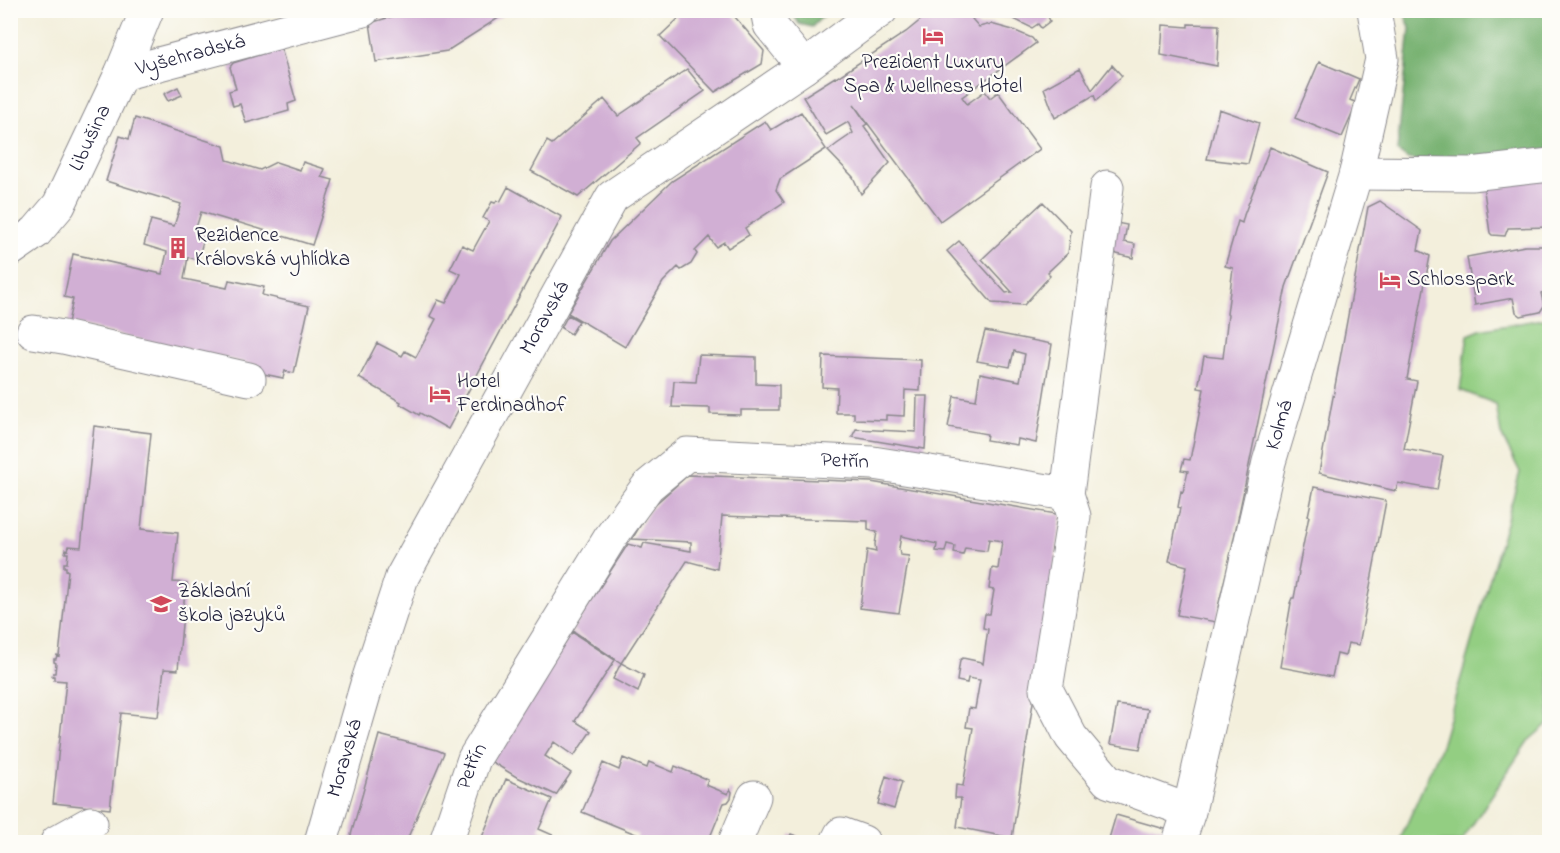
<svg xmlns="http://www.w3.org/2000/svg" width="1560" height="853" viewBox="0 0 1560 853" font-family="'Indie Flower',sans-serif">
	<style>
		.green { fill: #93ce82; stroke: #5a785e; stroke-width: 1.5 }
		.forest { fill: #76b170; stroke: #4c6a56; stroke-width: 1.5 }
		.building { fill: #d1afd4 }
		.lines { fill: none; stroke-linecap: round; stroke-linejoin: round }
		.minor-casing { stroke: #8a888c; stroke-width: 35 }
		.minor { stroke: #fff; stroke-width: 33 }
		.labels { text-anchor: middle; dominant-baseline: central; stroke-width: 4.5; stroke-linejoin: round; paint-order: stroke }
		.street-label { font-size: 21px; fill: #22223b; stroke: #fdfcf7 }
		.poi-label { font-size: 21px; fill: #22223b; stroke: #fdfcf7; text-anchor: start }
	</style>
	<rect width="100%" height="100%" fill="#fdfcf7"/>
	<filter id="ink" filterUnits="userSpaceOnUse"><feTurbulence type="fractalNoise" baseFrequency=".0167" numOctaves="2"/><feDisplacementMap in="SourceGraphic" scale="12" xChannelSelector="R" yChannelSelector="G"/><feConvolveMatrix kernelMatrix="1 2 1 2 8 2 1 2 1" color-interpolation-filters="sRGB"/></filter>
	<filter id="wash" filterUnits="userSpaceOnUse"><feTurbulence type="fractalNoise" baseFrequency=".008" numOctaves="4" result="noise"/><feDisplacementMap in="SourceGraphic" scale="24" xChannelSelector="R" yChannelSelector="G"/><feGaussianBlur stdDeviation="1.35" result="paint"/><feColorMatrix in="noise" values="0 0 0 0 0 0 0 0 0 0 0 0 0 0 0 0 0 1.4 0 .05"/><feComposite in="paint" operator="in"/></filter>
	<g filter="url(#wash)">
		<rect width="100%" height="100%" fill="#f3efdc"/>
		<path class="green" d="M1549,318V723L1528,741L1461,842H1399L1441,746L1506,523L1520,472L1501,434L1496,404L1460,390L1468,335L1480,330Z"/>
		<path class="forest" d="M791,11V10L828,11L812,27L799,24Z
			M1404,11H1549V150L1524,151L1435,163L1408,159L1397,151L1410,28Z"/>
		<g id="blocks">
			<path class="building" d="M414,10H511L447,51L376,62L370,23Z
				M677,10H729L764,51L762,64L715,92L660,36L678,19L673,13Z
				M933,10H1045L1050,21L1041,28L1038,24L1032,28L1012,18L986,16L982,12L972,19L979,27L991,24L1013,30L1032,38L1036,43L962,97L967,104L985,91L990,98L998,92L1040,149L940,221L854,105L867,124L864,126L890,163L861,194L853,177L828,151L837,144L853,133L848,122L826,135L803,97L835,77L836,78L906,32Z
				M1188,24L1219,25L1217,66L1161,55L1163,25L1188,27Z
				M281,48L296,101L288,104L289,111L246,123L240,104L233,106L229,91L236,89L230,67L233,63Z
				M1319,62L1359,79L1350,100L1357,103L1342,137L1295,118Z
				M1112,65L1122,76L1096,101L1094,95L1055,118L1044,88L1080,68L1092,90Z
				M687,69L705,91L637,138L641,143L578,197L531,171L547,141L552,144L604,99L618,116Z
				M178,87L182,95L168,101L164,94Z
				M1219,109L1259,123L1248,164L1207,159Z
				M801,112L826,149L780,179L776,190L784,202L745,228L749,235L728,248L724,242L716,247L709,237L695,251L697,254L691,264L681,270L678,267L663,282L625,347L568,313L610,241L672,181L765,121L771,130Z
				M135,118L224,146L227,160L260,170L276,162L300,170L303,162L325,169L322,177L333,180L312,245L234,221V222L201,212L195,231L205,234L198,260L188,257L184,279L227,288L229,280L264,287L262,295L309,306L294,373L285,371L283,378L259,373L260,366L68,323L73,299L64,297L73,254L162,274L167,252L144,245L151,220L174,226L181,204L106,181L120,136L129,139Z
				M1270,147L1328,172L1286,287L1230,557L1218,607H1219L1216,622L1177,615L1187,566L1169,561L1180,508L1178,507L1181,491L1183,492L1188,471L1181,470L1184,459L1190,460L1204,389L1198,388L1204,356L1223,358L1228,315L1227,314L1233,268L1225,266L1238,221L1242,223L1244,215Z
				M1550,171V227L1508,228L1505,236L1492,235L1490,233L1482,177Z
				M508,187L562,217L448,429L420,413L419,415L400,404L401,402L359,378L377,343L402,356L405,351L416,357L436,319L430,316L438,300L446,303L461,274L450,269L462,245L473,250L489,221L483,218L492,202L495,203L497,200L500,202Z
				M1380,201L1421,230L1422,231L1418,250L1430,256L1407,379L1417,381L1404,449L1443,456L1437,490L1398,483L1396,491L1319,473L1368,207Z
				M1043,202L1071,231L1068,253L1048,272L1050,276L1024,305L992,303L947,251L959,241L1006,293L1012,292L982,259Z
				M1111,222L1127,225L1124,242L1135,244L1133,258L1117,254L1108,246Z
				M1525,246H1550V290L1541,293L1544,306L1540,312L1521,316L1516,312L1513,298L1475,305L1467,257Z
				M568,315L579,321L571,334L561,328Z
				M985,331L1052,344L1036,443L1018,439L1017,445L986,440L987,434L948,427L954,396L976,400L980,373L1020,381L1025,354L1014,351L1010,367L977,361Z
				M699,355L756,357V384L779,385V410H741V415L710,414V408L672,407L674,381L696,382Z
				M823,356L921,360L920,391L905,390L904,416L886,415V420L854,419V413H836L837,388L822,387Z
				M917,396H928L925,449L852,437L856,429L916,432Z
				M94,426L151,433L141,529L178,533L173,582L187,583V590H185L178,670L164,669L158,717L121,713L110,809L53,803L66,681L54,680V676H52L53,673H55L56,663L54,662V659H56L57,655L59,656L68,571L66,570V567H64V563H67L68,553H65L66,549L68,550L69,546L81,547Z
				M688,475L871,482L1062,515L1012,838L957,827L961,798H955L956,785L963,786L973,728L966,727L969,708L975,709L980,680L968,678L967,683L957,681L960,660L963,658L981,662L983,664L988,629L983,628L985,614H990L994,590L989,589L992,568L998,569L1002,541L989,539L987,551L965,548L963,555L954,553L955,546L947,544L945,552L936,551L937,544L901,536L899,548L900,555L909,556L899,613L860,608L867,550L876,552L875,544L877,532L868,530V521L722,516L717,569L687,561L621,663L644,675L638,692L613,679L621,663L572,630L628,544L642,548L644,543L691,551V542L632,539L651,508Z
				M1314,487L1386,501L1359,645L1348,643L1345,656L1337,654L1332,677L1280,667L1291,603H1290L1292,598H1294L1299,572L1298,571L1309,516H1308Z
				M572,632L615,660L575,721L591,731L574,756L554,742L545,756L571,773L556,795L515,776L492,762L500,743Z
				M1117,705L1148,709L1140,749L1110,744Z
				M379,735L437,750L444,753L406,842H349Z
				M623,758L647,768L649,762L673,772L675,766L708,780L706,785L728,794L730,789L732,792L731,798L728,802L724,803L708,842H635L638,835L582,812L603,763L619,770Z
				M886,776L902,782L894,809L878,804Z
				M506,779L552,799L539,829L555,836L552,842H480Z
				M1116,815L1172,831L1169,842H1108Z
				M791,834L811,842H787Z"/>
		</g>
	</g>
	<g filter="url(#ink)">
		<use href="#blocks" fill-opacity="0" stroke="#8a888c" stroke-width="1.5"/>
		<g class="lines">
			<defs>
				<g id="minor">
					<path d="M767,10L770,25L804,67"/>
					<path id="s1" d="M121,74L363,10"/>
					<path d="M1356,173L1471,174L1550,165"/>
					<path d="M1107,187L1067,494L1074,516L1046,689L1071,737L1108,781L1189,811"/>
					<path id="s2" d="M10,250L36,232L59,205L121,74L147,10"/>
					<path d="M33,332L63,337L249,379"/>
					<path d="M57,842L91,823"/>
					<path id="s3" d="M321,842L367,684L402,577L612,197L804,67L881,10"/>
					<path id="s4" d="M446,842L474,759L610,538L648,486L687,454L873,463L1067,494"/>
					<path d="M735,842L754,797"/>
					<path d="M837,842L841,834L863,842"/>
					<path id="s5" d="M1179,842L1189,811L1269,462L1356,173L1382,59L1374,10"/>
				</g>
			</defs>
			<use href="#minor" class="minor-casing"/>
			<use href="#minor" class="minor"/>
		</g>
	</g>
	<defs>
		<symbol id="hotel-bare" viewBox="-9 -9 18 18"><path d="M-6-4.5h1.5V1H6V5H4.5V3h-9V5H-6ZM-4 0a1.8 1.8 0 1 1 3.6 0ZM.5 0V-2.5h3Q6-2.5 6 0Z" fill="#d1495b" stroke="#fdfcf7" stroke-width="2.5" paint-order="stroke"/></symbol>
		<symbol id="building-bare" viewBox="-9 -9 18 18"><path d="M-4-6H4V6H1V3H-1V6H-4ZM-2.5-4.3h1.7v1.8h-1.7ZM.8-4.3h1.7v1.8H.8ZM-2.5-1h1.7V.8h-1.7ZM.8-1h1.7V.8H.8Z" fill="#d1495b" stroke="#fdfcf7" stroke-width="2.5" paint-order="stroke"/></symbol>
		<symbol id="school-bare" viewBox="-9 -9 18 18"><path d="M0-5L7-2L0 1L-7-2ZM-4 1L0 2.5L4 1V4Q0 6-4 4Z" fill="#d1495b" stroke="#fdfcf7" stroke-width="2.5" paint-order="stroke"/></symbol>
	</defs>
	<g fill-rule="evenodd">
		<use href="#hotel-bare" x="918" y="21" width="30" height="30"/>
		<use href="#building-bare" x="163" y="233" width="30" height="30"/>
		<use href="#hotel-bare" x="1375" y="265" width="30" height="30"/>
		<use href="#hotel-bare" x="425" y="379" width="30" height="30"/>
		<use href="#school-bare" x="146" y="589" width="30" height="30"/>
	</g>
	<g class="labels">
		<g class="street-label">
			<text stroke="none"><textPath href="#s1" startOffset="72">Vyšehradská</textPath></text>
			<text stroke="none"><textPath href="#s2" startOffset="141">Libušina</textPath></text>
			<text stroke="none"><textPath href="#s3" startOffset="573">Moravská</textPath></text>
			<text stroke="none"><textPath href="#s5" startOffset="429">Kolmá</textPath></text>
			<text stroke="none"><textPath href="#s4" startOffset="620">Petřín</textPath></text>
			<text stroke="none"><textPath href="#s3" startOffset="87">Moravská</textPath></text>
			<text stroke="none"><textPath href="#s4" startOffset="80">Petřín</textPath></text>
		</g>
		<g class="poi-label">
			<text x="933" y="63" text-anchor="middle">Prezident Luxury<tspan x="933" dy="24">Spa &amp; Wellness Hotel</tspan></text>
			<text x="195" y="236">Rezidence<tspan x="195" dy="24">Královská vyhlídka</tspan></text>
			<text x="1407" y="280">Schlosspark</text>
			<text x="457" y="382">Hotel<tspan x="457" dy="24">Ferdinadhof</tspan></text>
			<text x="178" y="592">Základní<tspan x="178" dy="24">škola jazyků</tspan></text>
		</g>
	</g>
	<rect width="1560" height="853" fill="none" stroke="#fdfcf7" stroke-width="36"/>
</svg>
